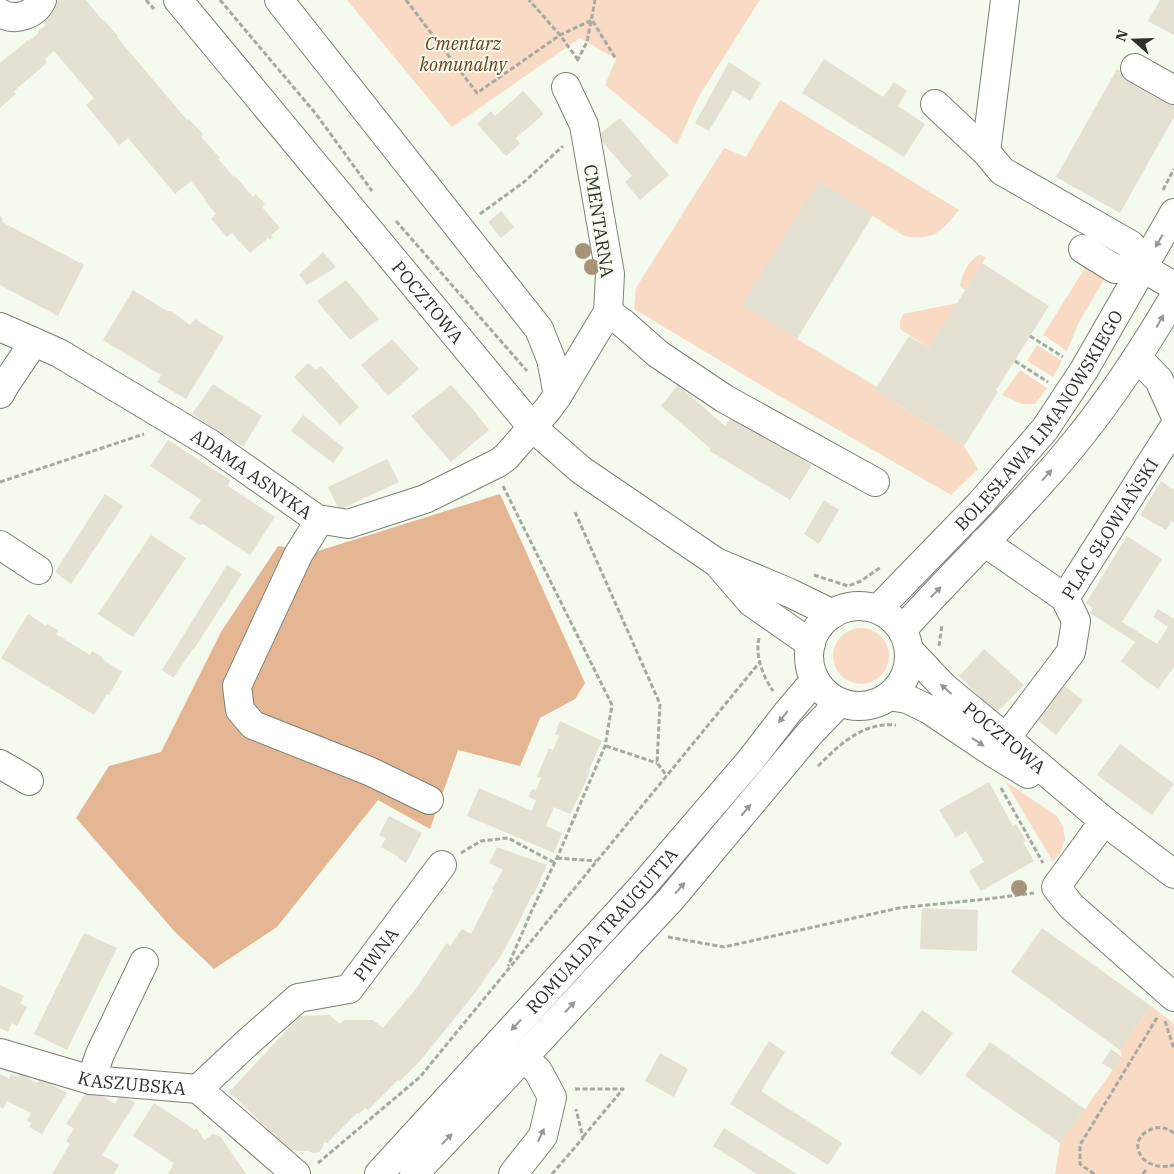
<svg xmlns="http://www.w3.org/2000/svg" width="1174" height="1174" viewBox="0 0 1174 1174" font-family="'IBM Plex Serif',serif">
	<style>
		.green { fill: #f9dbc5 }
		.forest { fill: #e5b693 }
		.building { fill: #e4e0d2 }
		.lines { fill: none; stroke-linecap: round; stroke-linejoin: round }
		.minor-casing { stroke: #7b8074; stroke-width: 30 }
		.major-casing { stroke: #7b8074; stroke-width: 30 }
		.path { stroke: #a5aaa0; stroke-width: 3; stroke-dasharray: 5 2.5; stroke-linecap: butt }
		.minor { stroke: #fff; stroke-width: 28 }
		.major { stroke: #fff; stroke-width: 28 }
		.tree { fill: #a99378 }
		.oneway { fill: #969895 }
		.labels { text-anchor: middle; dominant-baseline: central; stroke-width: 4; stroke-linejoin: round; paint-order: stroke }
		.park-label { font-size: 18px; font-style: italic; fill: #6b3f18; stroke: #f4faed }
		.street-label { font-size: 18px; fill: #2d302b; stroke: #f4faed }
	</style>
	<rect width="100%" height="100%" fill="#f4faed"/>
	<path class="green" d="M347,0H762L759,1L698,98L677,145L605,85L616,59L580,38L452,127Z
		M780,100L959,210C941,232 934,241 904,236L819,181L797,339L877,387L875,390L964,446L978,469L951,495L769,390L634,309L636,288L724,148L746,157Z
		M979,255L986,257L965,290L960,286C962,274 968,261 979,255Z
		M1088,263L1104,274V280L1079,322L1067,351L1043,335Z
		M958,303L929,348L900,329V322L903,314Z
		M1037,345L1062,361L1053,377L1027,361Z
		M1020,370L1047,388L1035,404H1022L1002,395Z
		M833 656a28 28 0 1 1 56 0a28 28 0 1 1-56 0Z
		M1005,781L1057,816L1063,827L1065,839L1061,851L1053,862Z
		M1151,1006L1174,1024V1174H1055L1060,1143L1085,1109L1122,1057L1120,1050Z"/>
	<path class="forest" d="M500,494L585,683L575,699L540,718L520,766L458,750L430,829L378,800L277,927L214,969L175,932L76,818L109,766L161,752L221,632L278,546L315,552Z"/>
	<path class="building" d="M58,0H86L103,21L104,20L116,34L118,36L117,37L187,120L189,119L202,133L203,135L201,137L220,158L218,159L234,177L235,176L253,197L256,194L265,204L262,207L280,228L271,235L273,237L270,240L268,238L250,253L232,233L227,237L211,219L216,214L205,201L206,200L191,181L176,193V195L128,138L119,145L86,105L94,98L54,51L45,59L47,63L14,91L16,94L0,108V63L28,40L29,41L39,33L37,32L46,25L39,17Z
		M1160,0H1174V35L1148,21Z
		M824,59L883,97L894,82L907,91L898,106L925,124L904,157L802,93Z
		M729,62L761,83L750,101L733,90L709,131L695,123Z
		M1117,69L1174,102V117L1120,213L1056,177Z
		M523,91L544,114L516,138L520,144L506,156L477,124L491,111L495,116Z
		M620,118L669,175L640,200L625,182L632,176L597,136Z
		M819,181L873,215L797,339L742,305Z
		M501,211L514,227L501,238L488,222Z
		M0,216L3,219L2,222L84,265L58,316L0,285Z
		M323,252L336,267L307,285L299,275Z
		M982,263L1049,306L996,390L998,392L964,446L875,390L909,336L929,348Z
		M346,280L379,319L350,340L317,301Z
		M133,290L167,311H171L190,325L195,319L224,337L186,399L157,382L161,375L103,340Z
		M392,339L419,369L388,396L361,365Z
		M308,363L316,370L321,366L359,407L340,425L294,377Z
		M213,384L262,416L243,447L192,414Z
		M451,385L476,413L489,430L451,462L411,416Z
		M678,385L725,426L731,416L812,465L790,500L710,451V448L661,406Z
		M303,415L344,448L333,463L291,431Z
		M168,440L230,480L228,486L275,517L250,555L203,524L200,525L189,518L201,500L150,466Z
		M387,459L399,482L339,510L328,487Z
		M1161,481L1174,490V523L1172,521L1166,530L1140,515Z
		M105,494L123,506L71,584L55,572Z
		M824,500L839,510L819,544L804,534Z
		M151,535L186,558L133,637L98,614Z
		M1127,536L1162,559L1122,622L1157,644L1168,627L1153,617L1158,609L1173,618L1174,617V667L1158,689L1145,680L1121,661L1135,642L1090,613L1093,608L1086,603Z
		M227,565L242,574L194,649H193L173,678L162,670Z
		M28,614L46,626L47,624L58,630L56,634L90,655L92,651L101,656L103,658L102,659L122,672L109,695L107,694L94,715L1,658Z
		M984,649L1024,685L996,713L959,676Z
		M1063,685L1083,700L1056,735L1037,720Z
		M560,721L602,741L589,770L590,771L582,790L570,814L554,807L546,826L562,833L554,853L467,816L479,788L532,811L536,800L528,797L532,789L536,790L541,778L537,777L549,748L553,750L559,736L555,734Z
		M1120,744L1174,784L1152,815L1097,775Z
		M989,782L1013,826L1016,824L1026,841L1023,842L1034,861L981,891L969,871L984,862L966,831L955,838L954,836H955L939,810Z
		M389,816L422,833L406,863L398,858L399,857L381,847L386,838L379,835Z
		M497,847L547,865L540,879L541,880L533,895H532L517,926L502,954L475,993L420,1061L400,1081L398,1080L368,1110L365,1108L359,1114L357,1113L327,1143L324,1142L323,1147L319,1152L313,1153L308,1151H296L294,1149L291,1151L229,1092L300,1016L329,1015L340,1024L344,1020H373L383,1028L415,990L447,943L450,946L462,929L471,934L494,890L492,889L503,870L489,863Z
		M922,908L978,910L977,951L920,949Z
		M1042,928L1151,1006L1120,1050L1011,972Z
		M84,933L117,948L67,1050L34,1034Z
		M0,985L24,996L20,1003L27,1007L17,1026L12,1023L8,1032L0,1028Z
		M922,1010L953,1033L921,1076L890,1053Z
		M769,1041L785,1052L761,1091L842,1143L828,1165L730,1104Z
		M990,1042L1085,1109L1060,1143L965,1076Z
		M1111,1049L1122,1057L1113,1070L1102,1063Z
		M660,1053L688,1069L674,1097L645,1081Z
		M0,1074L9,1079L11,1074L18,1077L20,1074L37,1083L39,1078L67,1093L42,1134L29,1127L32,1123L27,1121L31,1113L7,1101L3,1109L0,1107Z
		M89,1088L115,1104L121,1094L135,1103L102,1155L119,1165L114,1174H52L70,1144L66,1141L74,1129L66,1124Z
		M154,1103L195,1130L196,1128L198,1130L204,1140L213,1134L220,1136L246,1174H168L174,1163L133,1136Z
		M724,1128L797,1174H757L713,1146Z"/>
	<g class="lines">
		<defs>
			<g id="minor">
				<path d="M279,0L539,329L551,359L558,395"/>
				<path d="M0,13C15,22 35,15 42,0"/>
				<path d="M1135,68L1174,90"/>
				<path d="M935,104L986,152L1002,171L1131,245L1143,268"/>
				<path d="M986,152L1005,0"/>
				<path d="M1083,249L1115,269L1143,268L1174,286"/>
				<path d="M608,312L624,324L658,354L725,399L875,482"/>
				<path id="s1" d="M0,327L59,353L209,443L317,519L348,524L425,499L498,463L506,457L548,409L558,395L608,312L610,274L584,125L566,87"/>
				<path d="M1137,357L1159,380L1174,413"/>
				<path d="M0,394L7,382L34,342"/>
				<path d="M317,519L314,529L298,555L237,686L240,710L253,725L369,771L429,800"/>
				<path id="s2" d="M984,542L1065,598L1174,427"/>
				<path d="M0,545L38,570"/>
				<path id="s3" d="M878,609L980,504L1045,429L1084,370L1174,213"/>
				<path d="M903,629C957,568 1017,513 1069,450C1109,402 1143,350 1174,297"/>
				<path d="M1006,738L1071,652L1076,621L1065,598"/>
				<path d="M0,764L29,781"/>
				<path d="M1104,821L1056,887L1071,906L1174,997"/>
				<path id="s4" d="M0,1053L91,1080L198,1089L296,1174"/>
				<path d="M91,1080L100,1054L144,962"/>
				<path id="s5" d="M198,1089L248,1042L298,998L349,989L442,865"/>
				<path d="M513,1174L543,1136L552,1097L538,1071L523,1057"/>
			</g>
			<g id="major">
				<path id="s6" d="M178,0L532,427L581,470L716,562L790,593L833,614"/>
				<path d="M720,566L751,602L811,644"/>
				<circle cx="859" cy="656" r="50"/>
				<path id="s7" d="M909,650L944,687L1006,738L1104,821L1174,874"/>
				<path d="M889,696L907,699L928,709L995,754L1028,774"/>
				<path id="s8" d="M379,1174L641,888L750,761L787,713L815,680"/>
				<path d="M414,1174L465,1120L671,899L810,733L839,703"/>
			</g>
		</defs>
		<use href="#minor" class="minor-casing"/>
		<use href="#major" class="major-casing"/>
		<path class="path" d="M146,0L154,9
			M220,0L316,114L372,191
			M406,0L477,93L560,35L529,0
			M578,60L560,35L592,20L616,59
			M577,61L587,42L595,0
			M1163,190L1174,169
			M480,214L524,182L563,146
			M396,221L527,371
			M1030,336L1063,357
			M1015,361L1048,382
			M0,482L144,434
			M503,486L612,705L605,746L557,858L532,910L508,966
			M575,512L660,704L657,763L667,776
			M814,575L848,586L861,581L881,567
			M759,638C755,657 763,676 773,691
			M939,646L942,625
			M606,746L657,763
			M818,766C840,744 863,722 896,725
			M1001,788L1043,863
			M461,853L481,841L508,838L555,863
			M557,858L596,861
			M668,937L724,947L899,908L987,899L1034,893
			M1165,1021L1174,1049
			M575,1089H623L583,1137
			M1174,1133C1167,1128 1160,1126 1152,1129C1123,1140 1142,1174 1174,1165
			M318,1163L420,1077L759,663
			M552,1174L583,1138L576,1109
			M1094,1174L1080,1164V1145L1158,1016
			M1143,1174L1147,1168"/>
		<use href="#minor" class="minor"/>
		<use href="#major" class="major"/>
	</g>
	<g class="tree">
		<circle cx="583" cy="251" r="8"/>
		<circle cx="592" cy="267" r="8"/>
		<circle cx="1019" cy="888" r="8"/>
	</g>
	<defs><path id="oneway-solid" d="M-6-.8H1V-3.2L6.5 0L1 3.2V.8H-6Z" transform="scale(1.25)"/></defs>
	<g class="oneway">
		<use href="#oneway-solid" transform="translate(1159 241) rotate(119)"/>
		<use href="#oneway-solid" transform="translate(1160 321) rotate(-60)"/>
		<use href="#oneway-solid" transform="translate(1047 475) rotate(-48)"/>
		<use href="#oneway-solid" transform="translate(936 592) rotate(-46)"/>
		<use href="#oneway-solid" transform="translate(946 689) rotate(-139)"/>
		<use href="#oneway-solid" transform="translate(783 717) rotate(128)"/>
		<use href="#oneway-solid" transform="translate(978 742) rotate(34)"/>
		<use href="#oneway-solid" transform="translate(746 810) rotate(-50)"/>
		<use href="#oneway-solid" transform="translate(680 888) rotate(-49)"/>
		<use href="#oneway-solid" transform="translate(570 1007) rotate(-47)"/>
		<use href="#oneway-solid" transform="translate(516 1025) rotate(133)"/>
		<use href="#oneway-solid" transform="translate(541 1135) rotate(-65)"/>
		<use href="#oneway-solid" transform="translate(447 1139) rotate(-46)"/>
	</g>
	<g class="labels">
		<g class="park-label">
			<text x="463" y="43">Cmentarz<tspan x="463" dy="21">komunalny</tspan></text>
		</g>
		<g class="street-label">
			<text transform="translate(599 221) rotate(81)">CMENTARNA</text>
			<text stroke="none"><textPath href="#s6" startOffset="392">POCZTOWA</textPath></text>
			<text stroke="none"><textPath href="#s3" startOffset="249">BOLESŁAWA LIMANOWSKIEGO</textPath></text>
			<text stroke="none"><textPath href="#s1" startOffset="292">ADAMA ASNYKA</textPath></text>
			<text stroke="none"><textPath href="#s2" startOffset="181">PLAC SŁOWIAŃSKI</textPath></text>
			<text stroke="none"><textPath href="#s7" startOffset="130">POCZTOWA</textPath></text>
			<text stroke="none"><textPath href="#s8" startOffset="330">ROMUALDA TRAUGUTTA</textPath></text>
			<text stroke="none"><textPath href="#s5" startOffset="231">PIWNA</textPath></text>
			<text stroke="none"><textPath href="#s4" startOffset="136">KASZUBSKA</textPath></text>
		</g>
	</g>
	<g transform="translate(1134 40) rotate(290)" stroke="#f4faed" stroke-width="4" paint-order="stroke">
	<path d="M0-4L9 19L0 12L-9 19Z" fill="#2d302b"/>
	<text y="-8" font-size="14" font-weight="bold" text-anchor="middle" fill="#2d302b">N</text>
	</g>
</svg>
